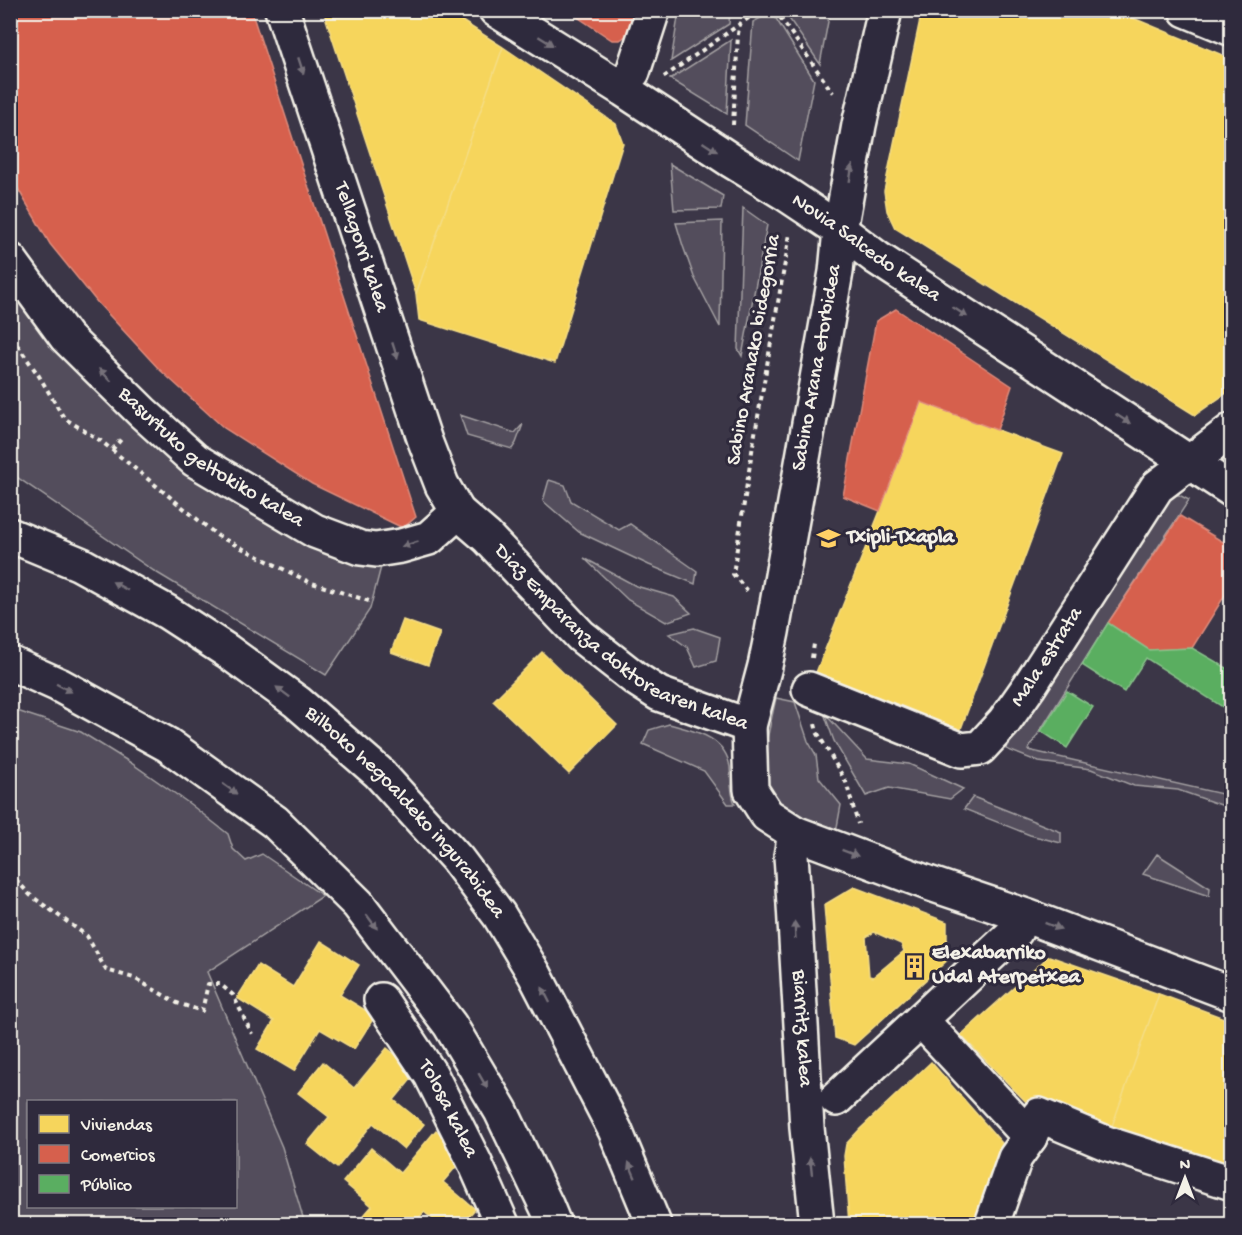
<svg xmlns="http://www.w3.org/2000/svg" width="1242" height="1235" viewBox="0 0 1242 1235" font-family="'Gochi Hand',sans-serif">
	<style>
		.green { fill: #534e5c; stroke: #a4a0a2; stroke-width: 1.5; fill-rule: evenodd }
		.homes { fill: #f6d55c; stroke: #f5dd86; stroke-width: 1.5; fill-rule: evenodd }
		.shops { fill: #d6604d; stroke: #df8c7c; stroke-width: 1.5 }
		.public { fill: #5aae61; stroke: #88c28a; stroke-width: 1.5 }
		.lines { fill: none; stroke-linecap: round; stroke-linejoin: round }
		.minor-casing { stroke: #f4f1e8; stroke-width: 38 }
		.highway-casing { stroke: #f4f1e8; stroke-width: 38 }
		.path { stroke: #f4f1e8; stroke-width: 4; stroke-dasharray: 4.5 4.5; stroke-linecap: butt }
		.minor { stroke: #2f2a3d; stroke-width: 33 }
		.highway { stroke: #2f2a3d; stroke-width: 33 }
		.oneway { fill: #747079 }
		.labels { text-anchor: middle; dominant-baseline: central; stroke-width: 6; stroke-linejoin: round; paint-order: stroke }
		.street-label { font-size: 21px; fill: #f4f1e8; stroke: #2f2a3d }
		.poi-label { font-size: 21px; font-weight: bold; fill: #f4f1e8; stroke: #2f2a3d; text-anchor: start }
	</style>
	<rect width="100%" height="100%" fill="#3b3647"/>
	<filter id="ink" filterUnits="userSpaceOnUse"><feTurbulence type="fractalNoise" baseFrequency=".0167" numOctaves="2"/><feDisplacementMap in="SourceGraphic" scale="12" xChannelSelector="R" yChannelSelector="G"/><feConvolveMatrix kernelMatrix="1 2 1 2 8 2 1 2 1" color-interpolation-filters="sRGB"/></filter>
	<g filter="url(#ink)">
		<path class="green" d="M679,11H730L729,24L671,61Z
			M784,11H830L820,64Z
			M772,12L814,80L798,161L745,125L753,22Z
			M731,40L727,114L670,79Z
			M670,164L723,196L721,209L674,210Z
			M743,208L767,225L742,356L738,349Z
			M722,221L720,327L694,277L683,246L676,223Z
			M10,273L104,385L383,559L370,609L326,675L154,571L11,473Z
			M460,415L515,433L523,424L516,443L512,449L467,436Z
			M549,480L565,485L571,501L619,530L630,524L697,571L695,584L649,565L579,532L543,501Z
			M1175,495H1179L1189,500L1108,623L1028,750L1231,796V806H1224L1178,790L1134,786L1091,769L1039,762L1006,749L1167,498Z
			M584,558L636,586L674,597L691,613L666,622L628,600Z
			M694,628L720,637L716,661L696,667L687,647L669,634Z
			M776,698L795,702L808,741L816,755L819,778L841,805L835,838L787,820L768,796L765,764L766,744Z
			M11,709L81,732L131,763L190,804L228,834L233,849L246,861L262,854L323,896L207,972L282,1147L305,1224H11ZM28,1102H236V1206H28Z
			M824,713L867,759L909,764L963,789L950,799L889,788L866,796L834,741Z
			M669,724C694,731 725,736 730,767C731,780 730,792 735,804H728L704,771L643,744L649,730Z
			M973,797L1061,832V843L1030,835L964,809Z
			M1157,854L1210,888L1209,896L1143,874Z"/>
		<path class="homes" d="M323,10H445L503,47L416,294Z
			M922,10H1114L1232,59V389L1195,415L895,228L887,211L884,191Z
			M503,47L616,124L623,143L555,363L419,320L416,294Z
			M921,402L1063,454L959,734L813,680L880,511Z
			M403,620L440,633L428,665L391,652Z
			M542,652L617,725L569,774L493,701Z
			M854,887L947,922V939L952,956L854,1045L835,1038L824,905ZM874,932L901,944L904,951L873,977L869,976L866,937Z
			M321,941L359,965L340,995L375,1016L354,1049L320,1029L294,1071L257,1049L274,1021L237,998L258,965L293,987Z
			M1049,956L1159,994L1106,1143L1039,1115L961,1035Z
			M1159,994L1232,1021V1183L1106,1143Z
			M387,1048L417,1072L394,1100L424,1124L404,1149L373,1123L337,1168L307,1144L329,1117L298,1093L323,1062L354,1088Z
			M931,1062L1015,1158L992,1224H849L844,1156L846,1144L860,1129Z
			M436,1130L466,1155L443,1182L475,1209L462,1224H439L424,1212L414,1224H361L358,1222L372,1206L343,1182L371,1148L400,1173Z"/>
		<path class="shops" d="M10,10H251L416,517L403,528L312,484L224,428L159,369L97,302L50,244L10,175Z
			M567,10H638L630,33L620,40H612Z
			M896,309L1012,386L997,430L921,402L880,511L843,496L876,321Z
			M1180,516L1223,542L1232,530V584L1192,648L1149,650L1108,623Z"/>
		<path class="public" d="M1108,623L1149,650L1192,648L1232,671V713L1146,658L1124,692L1082,665Z
			M1067,691L1093,707L1067,748L1041,731Z"/>
		<g class="lines">
			<defs>
				<g id="minor">
					<path id="s1" d="M282,10L425,441L442,485L458,512L487,537L581,636L636,679L659,694L749,726"/>
					<path id="s2" d="M496,10L624,90L732,161L786,194L840,230L877,258L1232,490"/>
					<path d="M885,10L859,125L840,230L836,272L772,632L765,666L749,726L751,790L767,815L795,833L928,883L1029,917L1232,994"/>
					<path d="M1186,10L1232,29"/>
					<path d="M633,72L653,10"/>
					<path id="s3" d="M10,260L66,337L142,412L195,460L315,531L360,548L376,550L401,546L429,538L458,512"/>
					<path id="s4" d="M809,689L962,750L980,748L1004,722L1030,685L1157,487L1232,430"/>
					<path id="s5" d="M795,833L791,856L792,870L807,1128L817,1224"/>
					<path id="s6" d="M381,1000L431,1075L475,1163L502,1224"/>
					<path d="M921,1020L1030,1137"/>
					<path d="M836,1099L1016,931"/>
					<path d="M992,1224L1015,1158L1030,1137L1039,1115L1106,1143L1232,1183"/>
				</g>
				<g id="highway">
					<path id="s7" d="M10,535L80,564L167,612L227,651L297,702L378,772L457,859L499,915L535,975L615,1130L654,1224"/>
					<path d="M10,663L59,685L168,745L275,822L358,904L450,1025L501,1111L547,1207L554,1224"/>
				</g>
			</defs>
			<use href="#minor" class="minor-casing"/>
			<use href="#highway" class="highway-casing"/>
			<path class="path" d="M775,10L833,93
				M664,77L760,10
				M733,125L738,34L742,10
				M10,340L18,346L39,376L64,418L101,441L218,536L309,582L372,602
				M112,450L123,437
				M747,591L733,574L753,445L790,234
				M812,658L814,644
				M815,724L817,732L846,782L858,824
				M10,873L30,895L87,936L106,970L134,978L177,1003L202,1011L208,984H220L233,995L252,1034
				M10,1208L14,1224"/>
			<use href="#minor" class="minor"/>
			<use href="#highway" class="highway"/>
		</g>
		<defs><path id="oneway-solid" d="M-6-.8H1V-3.2L6.5 0L1 3.2V.8H-6Z" transform="scale(1.5)"/></defs>
		<g class="oneway">
			<use href="#oneway-solid" transform="translate(546 41) rotate(32)"/>
			<use href="#oneway-solid" transform="translate(301 66) rotate(72)"/>
			<use href="#oneway-solid" transform="translate(710 147) rotate(33)"/>
			<use href="#oneway-solid" transform="translate(851 173) rotate(-81)"/>
			<use href="#oneway-solid" transform="translate(960 312) rotate(33)"/>
			<use href="#oneway-solid" transform="translate(395 351) rotate(72)"/>
			<use href="#oneway-solid" transform="translate(105 375) rotate(-135)"/>
			<use href="#oneway-solid" transform="translate(1123 419) rotate(33)"/>
			<use href="#oneway-solid" transform="translate(410 544) rotate(164)"/>
			<use href="#oneway-solid" transform="translate(120 586) rotate(-151)"/>
			<use href="#oneway-solid" transform="translate(64 688) rotate(28)"/>
			<use href="#oneway-solid" transform="translate(283 692) rotate(-143)"/>
			<use href="#oneway-solid" transform="translate(230 789) rotate(36)"/>
			<use href="#oneway-solid" transform="translate(850 853) rotate(21)"/>
			<use href="#oneway-solid" transform="translate(372 922) rotate(53)"/>
			<use href="#oneway-solid" transform="translate(1053 926) rotate(21)"/>
			<use href="#oneway-solid" transform="translate(795 930) rotate(-93)"/>
			<use href="#oneway-solid" transform="translate(546 995) rotate(-117)"/>
			<use href="#oneway-solid" transform="translate(483 1081) rotate(60)"/>
			<use href="#oneway-solid" transform="translate(811 1166) rotate(-96)"/>
			<use href="#oneway-solid" transform="translate(632 1170) rotate(-113)"/>
		</g>
	</g>
	<defs>
		<symbol id="school-bare" viewBox="-9 -9 18 18"><path d="M0-5L7-2L0 1L-7-2ZM-4 1L0 2.5L4 1V4Q0 6-4 4Z" fill="#ffd166" stroke="#2f2a3d" stroke-width="2.5" paint-order="stroke"/></symbol>
		<symbol id="building-bare" viewBox="-9 -9 18 18"><path d="M-4-6H4V6H1V3H-1V6H-4ZM-2.5-4.3h1.7v1.8h-1.7ZM.8-4.3h1.7v1.8H.8ZM-2.5-1h1.7V.8h-1.7ZM.8-1h1.7V.8H.8Z" fill="#ffd166" stroke="#2f2a3d" stroke-width="2.5" paint-order="stroke"/></symbol>
	</defs>
	<g fill-rule="evenodd">
		<use href="#school-bare" x="812" y="522" width="33" height="33"/>
		<use href="#building-bare" x="898" y="950" width="33" height="33"/>
	</g>
	<g class="labels">
		<g class="street-label">
			<text stroke="none"><textPath href="#s1" startOffset="250">Tellagorri kalea</textPath></text>
			<text stroke="none"><textPath href="#s2" startOffset="440">Novia Salcedo kalea</textPath></text>
			<text transform="translate(755 350) rotate(-80)">Sabino Aranako bidegorria</text>
			<text transform="translate(818 368) rotate(-80)">Sabino Arana etorbidea</text>
			<text stroke="none"><textPath href="#s3" startOffset="285">Basurtuko geltokiko kalea</textPath></text>
			<text stroke="none"><textPath href="#s1" startOffset="742">Diaz Emparanza doktorearen kalea</textPath></text>
			<text stroke="none"><textPath href="#s4" startOffset="296">Mala estrata</textPath></text>
			<text stroke="none"><textPath href="#s7" startOffset="488">Bilboko hegoaldeko ingurabidea</textPath></text>
			<text stroke="none"><textPath href="#s5" startOffset="196">Biarritz kalea</textPath></text>
			<text stroke="none"><textPath href="#s6" startOffset="128">Tolosa kalea</textPath></text>
		</g>
		<g class="poi-label">
			<text x="847" y="538">Txipli-Txapla</text>
			<text x="932" y="954">Elexabarriko<tspan x="932" dy="24">Udal Aterpetxea</tspan></text>
		</g>
	</g>
	<rect width="1242" height="1235" fill="none" stroke="#2f2a3d" stroke-width="36"/>
	<rect x="18" y="18" width="1206" height="1199" fill="none" stroke="#f4f1e8" stroke-width="2" filter="url(#ink)"/>
	<rect x="27" y="1100" width="210" height="108" fill="#2f2a3d" stroke="#7e7a81" stroke-width="1.5"/>
	<rect x="39" y="1115" width="30" height="18" fill="#f6d55c" stroke="#7e7a81" stroke-width="1.5"/>
	<text x="81" y="1130" font-size="18" fill="#f4f1e8">Viviendas</text>
	<rect x="39" y="1145" width="30" height="18" fill="#d6604d" stroke="#7e7a81" stroke-width="1.5"/>
	<text x="81" y="1160" font-size="18" fill="#f4f1e8">Comercios</text>
	<rect x="39" y="1175" width="30" height="18" fill="#5aae61" stroke="#7e7a81" stroke-width="1.5"/>
	<text x="81" y="1190" font-size="18" fill="#f4f1e8">Público</text>
	<g transform="translate(1185 1178)" stroke="#2f2a3d" stroke-width="4.5" paint-order="stroke">
	<path d="M0-4.5L10 22L0 15L-10 22Z" fill="#f4f1e8"/>
	<text y="-9" font-size="16" font-weight="bold" text-anchor="middle" fill="#f4f1e8">N</text>
	</g>
</svg>
